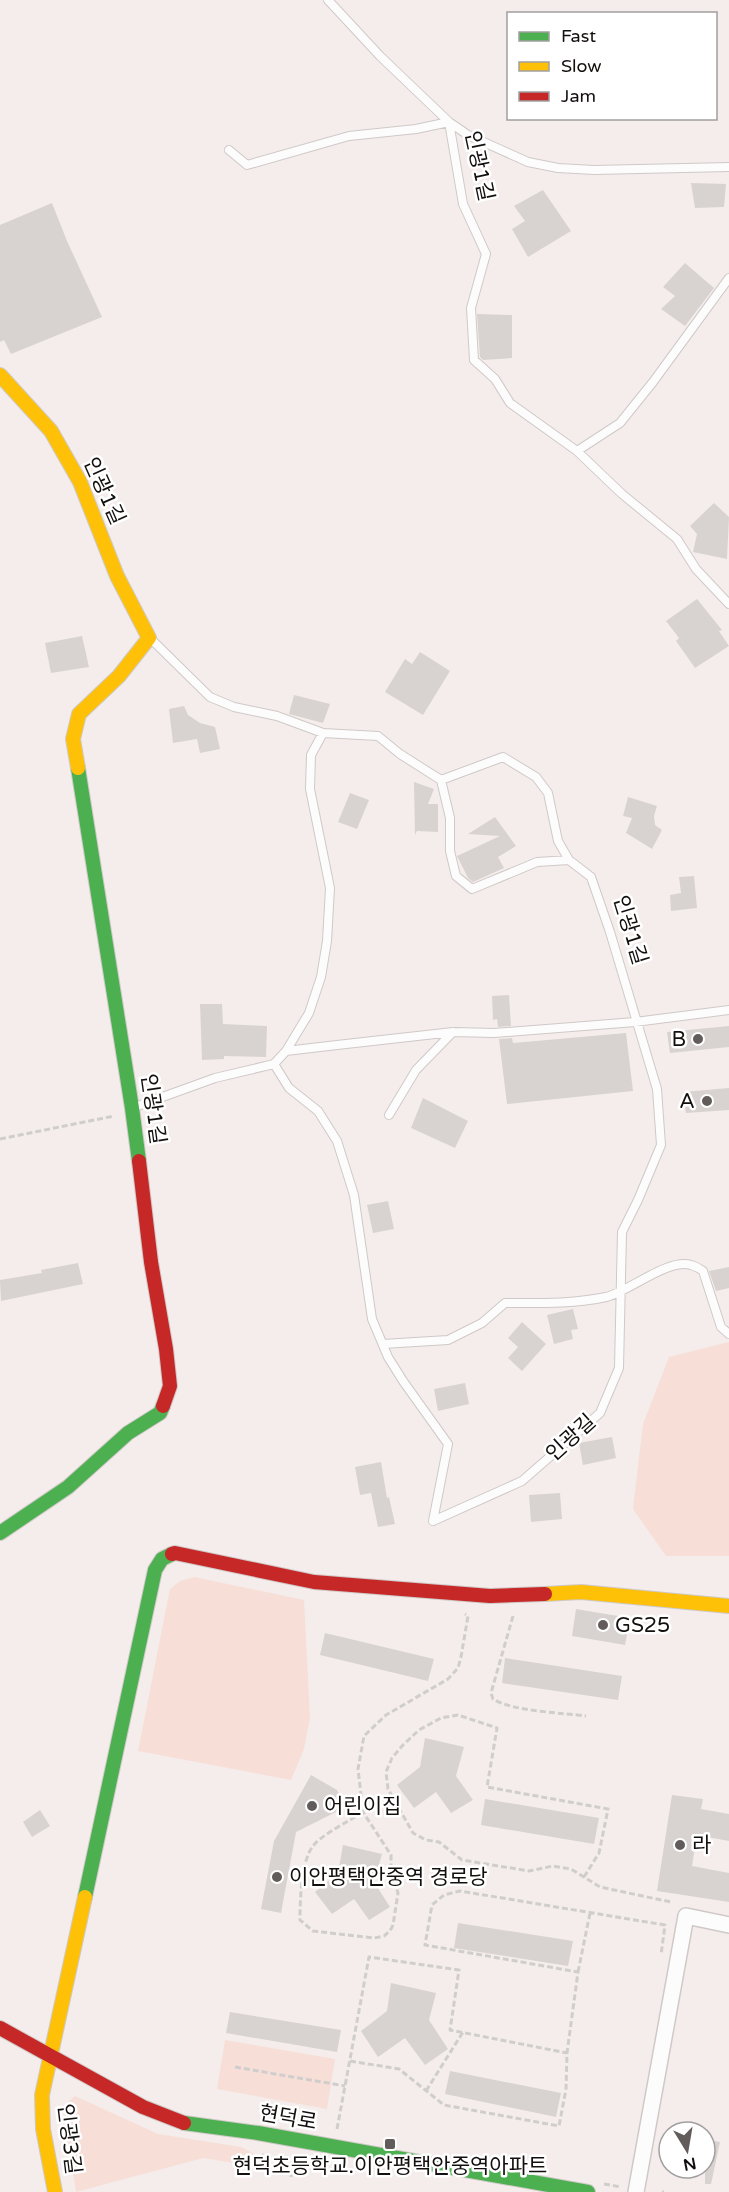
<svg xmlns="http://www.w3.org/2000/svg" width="729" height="2192" viewBox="0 0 729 2192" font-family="'Varela Round','Noto Sans KR',sans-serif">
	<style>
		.green { fill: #f7ded7 }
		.building { fill: #d8d3d1 }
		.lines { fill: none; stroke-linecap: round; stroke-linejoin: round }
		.lane-casing { stroke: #cfc9c7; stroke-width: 10 }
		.street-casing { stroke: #cfc9c7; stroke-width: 18 }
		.fast-casing { stroke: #cfc9c7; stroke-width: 16 }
		.slow-casing { stroke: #cfc9c7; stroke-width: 16 }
		.jam-casing { stroke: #cfc9c7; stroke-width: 16 }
		.path { stroke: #d0cecd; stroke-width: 3; stroke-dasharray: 6 3; stroke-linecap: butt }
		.lane { stroke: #fdfcfc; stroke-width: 8 }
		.street { stroke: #fdfcfc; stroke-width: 15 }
		.fast { stroke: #4caf50; stroke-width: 14 }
		.slow { stroke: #ffc107; stroke-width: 14 }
		.jam { stroke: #c62828; stroke-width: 14 }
		.poi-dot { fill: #625d5b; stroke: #fff; stroke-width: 2 }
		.labels { text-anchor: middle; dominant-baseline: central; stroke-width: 5; stroke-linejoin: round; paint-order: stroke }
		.street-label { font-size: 21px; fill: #130f0e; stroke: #fff }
		.poi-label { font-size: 21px; fill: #130f0e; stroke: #fff; text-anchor: start }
	</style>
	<rect width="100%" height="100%" fill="#f4edeb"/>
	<path class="green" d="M729,1342V1556H666L633,1509L643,1424L669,1357Z
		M194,1577L304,1600L310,1718L304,1749L291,1780L138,1751L170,1589L180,1581Z
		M225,2040L335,2059L327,2109L217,2089Z
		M75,2096L158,2134L241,2147L254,2154L260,2161L259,2167L203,2158L76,2192L63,2106Z"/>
	<path class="building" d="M691,183L726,184L724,207L695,208Z
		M543,190L571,231L528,257L512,229L525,221L514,206Z
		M52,203L67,241L102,317L11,354L4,340L0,342V225Z
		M685,263L714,288L685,326L661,309L675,296L663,287Z
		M477,314L512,315V358L483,360L480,357Z
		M714,503L729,517L727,559L693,552L697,534L690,526Z
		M697,599L722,630L719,631L729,646L695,668L676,641L679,638L666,621Z
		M82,636L89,667L51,673L45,643Z
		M420,652L450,671L423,715L385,692L405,659L412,664Z
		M294,695L330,704L323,723L289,714Z
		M184,706L188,715L200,723L215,727L220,749L200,753L197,739L173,743L169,709Z
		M414,782L434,789L428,804H438V832L417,831L415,835Z
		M350,793L369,800L357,829L338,822Z
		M628,797L657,806L654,816L655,825L662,830L652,849L626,833L632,818L623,816Z
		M495,817L516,846L498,857L504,868L473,882L468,878L457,856L500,836L468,834Z
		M694,876L697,908L671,911L670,895L681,893L679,877Z
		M509,995L511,1026L498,1027L497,1019L493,1020L492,996Z
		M200,1004H222L223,1024L267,1026L266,1057L224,1056V1059L202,1060Z
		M729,1026V1047L670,1053L667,1032Z
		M626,1033L633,1091L507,1104L499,1039L512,1038L513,1043Z
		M729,1088V1110L686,1113L683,1092Z
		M423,1098L468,1121L455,1148L411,1128Z
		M388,1201L394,1229L373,1233L367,1205Z
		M78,1263L83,1284L1,1301L0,1280L42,1273L41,1270Z
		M729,1267V1288L716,1291L709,1271Z
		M573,1309L578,1329L571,1330L573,1339L554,1344L547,1315Z
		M522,1322L546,1344L522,1371L508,1358L518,1347L508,1338Z
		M465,1383L469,1404L438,1411L434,1389Z
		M612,1437L616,1458L583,1465L579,1443Z
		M381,1462L387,1498L389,1497L395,1524L378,1527L371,1493L360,1495L355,1467Z
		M560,1493L562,1519L531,1522L529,1495Z
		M576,1609L630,1618L625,1645L572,1636Z
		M325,1633L434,1659L428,1681L320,1655Z
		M505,1658L622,1676L618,1700L502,1683Z
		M425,1738L464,1747L456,1776L473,1800L451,1813L436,1792L414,1808L397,1785L420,1767Z
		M311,1775L337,1790L346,1807L296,1832L281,1913L261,1909L274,1841Z
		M672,1795L703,1799L701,1809L729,1814V1841L697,1835L692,1866L729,1873V1902L657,1891Z
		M485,1799L599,1818L594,1844L481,1825Z
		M40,1810L50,1826L32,1837L23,1822Z
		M343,1845L382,1854L374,1882L390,1907L369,1920L354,1899L332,1914L315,1892L338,1873Z
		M458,1923L573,1941L568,1966L454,1948Z
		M391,1983L436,1993L429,2020L448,2049L425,2065L405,2038L378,2057L361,2031L387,2011Z
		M230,2012L341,2030L337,2052L226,2033Z
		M450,2071L561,2093L556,2117L445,2094Z
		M705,2139L720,2142L711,2184H705Z"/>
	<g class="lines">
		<defs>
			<path id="lane" d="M328,0L380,56L449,122L468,135L528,162L558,168L594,170L729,167
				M449,122L463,204L486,254L471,308L474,360L495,379L510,403L577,451L622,494L677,539L696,569L729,604
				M229,150L247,165L349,136L416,129L449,122
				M577,451L620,423L653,382L729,278
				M151,639L210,697L234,707L277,716L323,733L378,736L400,754L441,780L450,818V851L456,876L472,889L537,862L569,860L591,877L610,932L657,1089L661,1145L638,1200L622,1232L619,1368L600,1413L522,1481L433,1521
				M441,780L503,757L536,777L548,793L558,841L569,860
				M286,1051L309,1013L321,977L327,941L330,888L310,789L311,755L323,733
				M274,1064L289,1088L318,1111L337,1141L354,1195L372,1319L388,1357L403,1381L448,1444L433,1521
				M274,1064L286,1051L337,1045L453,1032L494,1033L635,1022L729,1010
				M135,1107L215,1078L274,1064
				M389,1115L416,1070L453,1032
				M383,1344L448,1340L482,1323L505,1303C538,1303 574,1304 606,1297C628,1292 668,1258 691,1265C695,1266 700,1269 703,1271L721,1327L729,1334"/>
			<path id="street" d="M636,2192L686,1916L729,1925"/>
			<path id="fast" d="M78,768L132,1108L139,1161
				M0,1533L68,1487L128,1433L160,1413L163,1406
				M85,1897L155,1570L162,1559L172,1554
				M184,2123L258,2133L588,2192"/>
			<path id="slow" d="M0,375L51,431L80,482L117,576L149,638L119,676L79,714L73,739L78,768
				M545,1594L581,1592L729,1606
				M55,2192L43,2129L42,2095L85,1897"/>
			<path id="jam" d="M139,1161L151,1262L166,1349L170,1386L163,1406
				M172,1554L175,1553L314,1582L490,1596L545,1594
				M0,2028L143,2107L184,2123"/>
		</defs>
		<use href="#lane" class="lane-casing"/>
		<use href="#street" class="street-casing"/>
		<use href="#fast" class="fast-casing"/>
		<use href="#slow" class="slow-casing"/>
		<use href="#jam" class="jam-casing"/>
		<path class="path" d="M0,1139L114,1116
			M513,1616L491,1693L493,1699C511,1711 563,1713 586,1716
			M363,1812C351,1820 321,1835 313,1846C301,1861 300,1901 300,1920L313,1931L374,1938L384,1936L390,1931L393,1925L398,1893L391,1871V1855L363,1812L358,1769L364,1736L386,1715L448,1679L458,1668L461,1657L468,1616L465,1614
			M584,1877L599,1853L608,1809L487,1787L497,1728L458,1715L441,1718L419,1730L402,1746L392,1758L386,1772L388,1789L413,1833L426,1840L439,1842L462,1860L529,1871L553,1866L571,1869L600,1887L671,1902
			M578,1972L590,1913
			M350,2061L399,2069L444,2105L559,2126L566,2089L567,2053L578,1972L425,1945L432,1905L444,1895L460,1891L665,1925L661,1955
			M235,2067L345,2086
			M426,2091L463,2032
			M337,2129L369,1957L459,1970L450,2030L567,2053
			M262,2154L269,2163V2174
			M291,2177L292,2171L301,2162
			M604,2184L621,2187
			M662,2192H664"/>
		<use href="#lane" class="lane"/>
		<use href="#street" class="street"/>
		<use href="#fast" class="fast"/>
		<use href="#slow" class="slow"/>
		<use href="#jam" class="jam"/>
	</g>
	<g class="poi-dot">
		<circle cx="698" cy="1039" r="6"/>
		<circle cx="707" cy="1101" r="6"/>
		<circle cx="603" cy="1625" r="6"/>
		<circle cx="312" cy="1806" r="6"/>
		<circle cx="680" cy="1845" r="6"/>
		<circle cx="277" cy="1877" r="6"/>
		<rect x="384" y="2138" width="12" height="12" rx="3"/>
	</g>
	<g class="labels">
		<g class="street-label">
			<text transform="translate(479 166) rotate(78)">인광1길</text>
			<text transform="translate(104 491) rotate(66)">인광1길</text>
			<text transform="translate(630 930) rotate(73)">인광1길</text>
			<text transform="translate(153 1109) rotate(82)">인광1길</text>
			<text transform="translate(571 1438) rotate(-42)">인광길</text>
			<text transform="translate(288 2118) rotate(10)">현덕로</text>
			<text transform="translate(69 2139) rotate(83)">인광3길</text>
		</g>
		<g class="poi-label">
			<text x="686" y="1039" text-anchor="end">B</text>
			<text x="695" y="1101" text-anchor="end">A</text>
			<text x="615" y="1625">GS25</text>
			<text x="324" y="1806">어린이집</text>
			<text x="692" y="1845">라</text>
			<text x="289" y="1877">이안평택안중역 경로당</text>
			<text x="390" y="2166" text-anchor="middle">현덕초등학교.이안평택안중역아파트</text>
		</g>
	</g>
	<rect x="507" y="12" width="210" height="108" fill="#ffffff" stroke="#a19f9f" stroke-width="1.5"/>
	<rect x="519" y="32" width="30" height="9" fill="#4caf50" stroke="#a19f9f" stroke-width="1.5"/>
	<text x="561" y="42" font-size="18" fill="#130f0e">Fast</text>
	<rect x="519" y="62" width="30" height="9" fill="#ffc107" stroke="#a19f9f" stroke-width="1.5"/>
	<text x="561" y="72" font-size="18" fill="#130f0e">Slow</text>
	<rect x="519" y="92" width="30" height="9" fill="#c62828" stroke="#a19f9f" stroke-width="1.5"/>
	<text x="561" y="102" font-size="18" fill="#130f0e">Jam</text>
	<g transform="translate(687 2150) rotate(169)"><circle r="28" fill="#ffffff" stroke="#a19f9f" stroke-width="1.5"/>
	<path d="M0-4.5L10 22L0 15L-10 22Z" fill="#625d5b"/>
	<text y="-9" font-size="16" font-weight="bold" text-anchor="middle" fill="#130f0e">N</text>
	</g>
</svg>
